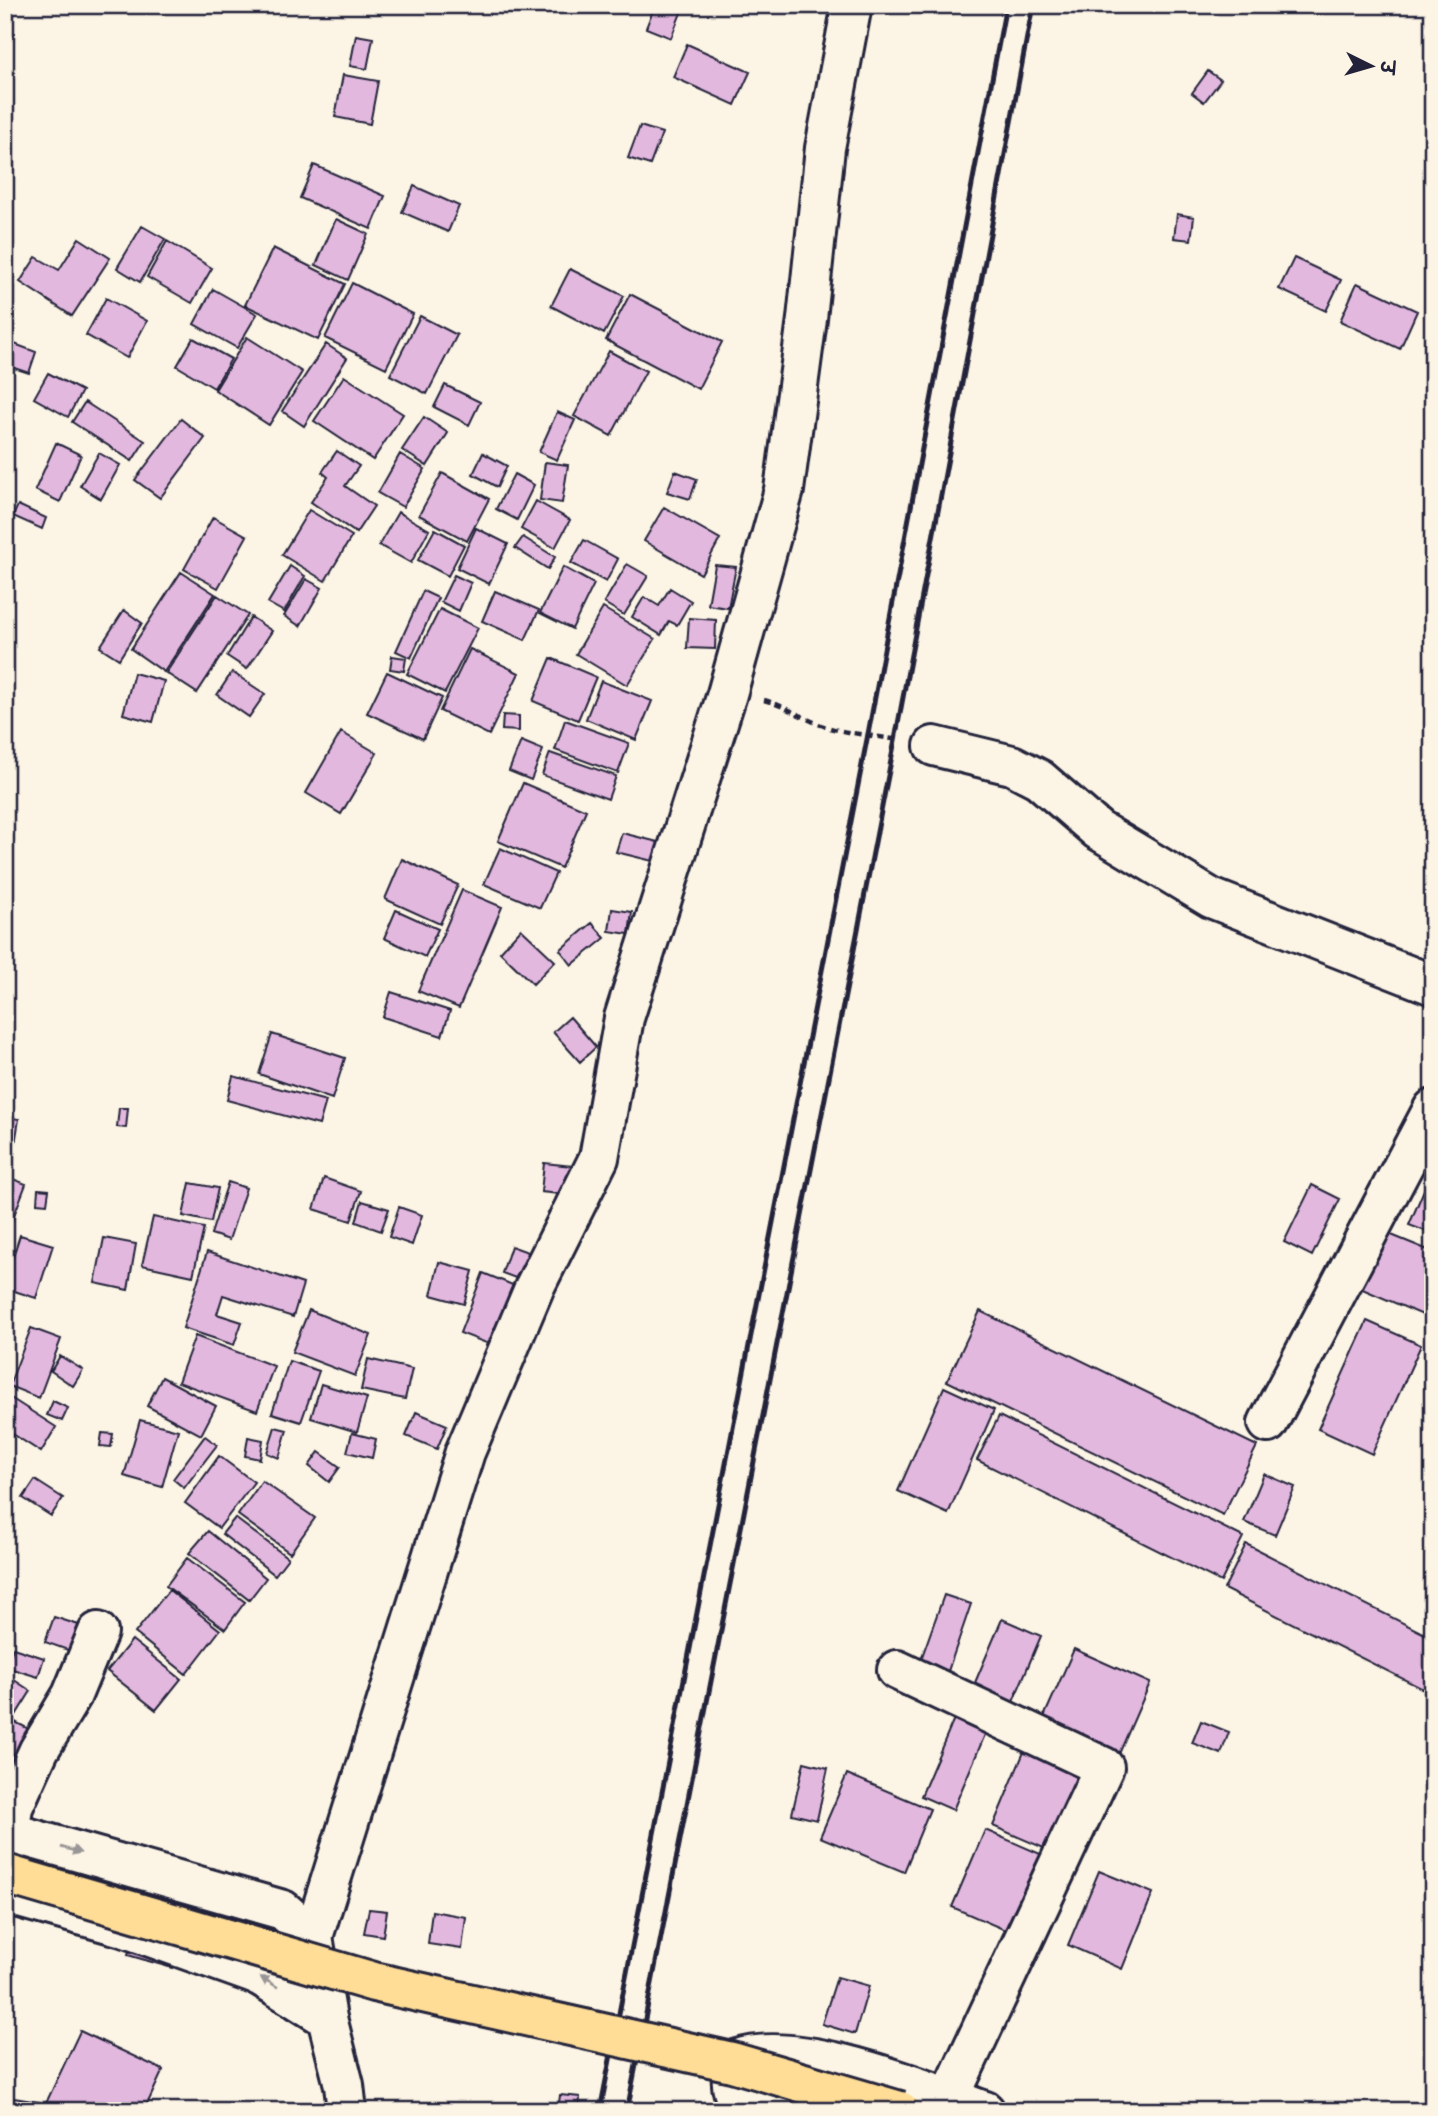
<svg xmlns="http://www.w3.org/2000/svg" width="1438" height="2116" viewBox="0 0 1438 2116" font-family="Mali,'Playpen Sans Deva',sans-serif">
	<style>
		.building { fill: #e3b8de; stroke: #22223b; stroke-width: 2 }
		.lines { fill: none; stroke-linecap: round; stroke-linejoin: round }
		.minor-casing { stroke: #22223b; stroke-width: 44 }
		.tertiary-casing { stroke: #22223b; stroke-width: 44 }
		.secondary-casing { stroke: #22223b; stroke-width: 44 }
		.path { stroke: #22223b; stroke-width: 4.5; stroke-dasharray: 7 5; stroke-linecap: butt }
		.minor { stroke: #fcf5e5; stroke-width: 38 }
		.tertiary { stroke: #fcf5e5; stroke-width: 38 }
		.secondary { stroke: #fcf5e5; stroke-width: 38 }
		.rail { stroke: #22223b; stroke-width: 5 }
		.primary-bridge-casing { stroke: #22223b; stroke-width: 44; stroke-linecap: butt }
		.primary-bridge { stroke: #ffdd96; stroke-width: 38 }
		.oneway { fill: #9a9698 }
	</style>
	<rect width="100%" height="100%" fill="#fcf5e5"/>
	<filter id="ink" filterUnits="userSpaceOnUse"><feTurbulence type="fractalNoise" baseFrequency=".0143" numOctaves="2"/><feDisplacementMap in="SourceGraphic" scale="14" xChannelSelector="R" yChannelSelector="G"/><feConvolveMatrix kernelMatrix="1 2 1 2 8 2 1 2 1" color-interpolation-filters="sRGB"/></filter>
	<g filter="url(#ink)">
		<path class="building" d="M655,5H684L671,38L646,28Z
			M356,35L373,38L367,69L350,66Z
			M687,44L750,72L735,105L673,77Z
			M1208,71L1221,80L1204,102L1192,93Z
			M343,75L378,81L370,124L335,117Z
			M640,126L662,133L650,165L628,158Z
			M314,165L385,196L371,229L300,198Z
			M414,186L459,206L448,232L402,212Z
			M1177,214L1194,217L1191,240L1174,238Z
			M336,219L368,234L348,280L316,265Z
			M142,226L165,239L140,282L117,268Z
			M79,238L110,258L72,316L20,282L36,257L59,270Z
			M167,241L212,268L192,303L147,277Z
			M273,248L345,284L318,340L245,305Z
			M1294,258L1341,280L1326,311L1279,289Z
			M570,269L624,296L604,334L551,306Z
			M352,283L413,314L386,368L325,338Z
			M1357,283L1417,311L1400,349L1340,321Z
			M213,289L257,314L237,348L194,324Z
			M630,294L722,342L698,389L606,340Z
			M106,298L147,321L127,358L86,335Z
			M420,316L457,335L427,394L390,375Z
			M247,337L302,372L269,425L215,390Z
			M193,338L231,359L214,388L177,366Z
			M12,343L36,352L29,373L5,365Z
			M326,344L347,358L304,426L282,411Z
			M609,351L646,371L611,436L574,416Z
			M48,373L82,391L68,417L34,398Z
			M344,376L403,414L373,460L314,421Z
			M445,385L480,402L469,425L434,407Z
			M85,402L145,441L132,461L72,422Z
			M557,412L575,420L557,460L539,452Z
			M424,417L448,433L427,466L402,450Z
			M181,419L205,438L160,498L135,480Z
			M56,443L81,455L60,502L35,490Z
			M337,451L359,466L345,486L374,506L356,533L311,502L328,477L322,472Z
			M99,453L120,465L101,499L80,486Z
			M483,453L507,466L497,487L473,474Z
			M400,454L425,469L403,507L378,493Z
			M545,462L568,465L562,503L540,500Z
			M675,471L697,479L690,499L667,492Z
			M442,473L489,499L467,541L419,515Z
			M514,474L534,485L517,520L496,509Z
			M536,501L570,520L555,548L521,529Z
			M18,505L46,518L42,529L13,516Z
			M664,507L720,539L701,574L644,541Z
			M309,510L352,536L325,581L282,555Z
			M398,512L429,530L411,563L379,545Z
			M213,517L247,536L218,588L184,569Z
			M476,528L508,544L489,584L457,568Z
			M435,529L464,545L448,576L418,560Z
			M523,537L555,557L548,569L515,548Z
			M584,540L618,559L606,582L571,563Z
			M627,564L648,576L624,615L604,603Z
			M715,565L736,567L728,608L708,605Z
			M290,566L305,576L284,612L268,603Z
			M563,567L594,584L572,629L540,613Z
			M181,572L215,594L164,672L131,649Z
			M454,575L471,583L459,611L441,602Z
			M306,579L322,588L300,626L284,616Z
			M670,588L691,601L677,625L669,621L661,635L632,617L644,597L659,606Z
			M423,591L438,598L411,658L396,651Z
			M495,591L539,610L525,640L482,621Z
			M217,595L248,615L197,693L166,673Z
			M603,608L655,639L627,685L576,654Z
			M440,609L478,628L445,693L407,674Z
			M124,610L142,623L119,659L100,647Z
			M251,617L272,631L247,669L227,656Z
			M689,618L716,620L715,649L687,648Z
			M470,649L519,673L489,735L440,711Z
			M392,656L406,658L404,671L390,669Z
			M551,658L596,677L578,720L533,701Z
			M232,672L265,694L249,717L217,695Z
			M387,672L442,698L423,739L367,713Z
			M134,673L164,681L153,722L123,714Z
			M601,681L652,701L636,740L586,719Z
			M503,715L519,716V731L502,730Z
			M565,720L629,743L618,773L555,750Z
			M341,732L377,753L341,814L306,793Z
			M521,741L543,750L531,780L509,771Z
			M550,753L616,776L608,799L542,775Z
			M523,783L586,810L561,868L498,841Z
			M622,833L662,843L657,862L616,852Z
			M500,848L556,873L540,908L484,884Z
			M402,859L458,885L440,924L385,899Z
			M462,890L502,907L459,1008L418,991Z
			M612,909L632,912L629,934L609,931Z
			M396,910L438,929L425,957L384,938Z
			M592,923L605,938L572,965L560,950Z
			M521,929L555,961L533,984L500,952Z
			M391,992L450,1011L442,1036L383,1017Z
			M570,1017L596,1047L580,1062L553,1032Z
			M272,1034L345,1058L332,1099L259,1074Z
			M233,1076L326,1101L319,1125L227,1100Z
			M119,1108H128L126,1128L117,1127Z
			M5,1117L19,1119L15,1144L5,1142Z
			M544,1163L572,1166L568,1195L541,1192Z
			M5,1176L26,1184L5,1239Z
			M324,1178L361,1191L351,1221L314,1209Z
			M1429,1178L1433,1179V1234L1409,1225Z
			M228,1182L246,1188L229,1240L211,1234Z
			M190,1183L218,1188L211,1222L183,1216Z
			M1312,1185L1340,1199L1312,1256L1284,1242Z
			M38,1189L49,1190L47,1204L37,1203Z
			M362,1201L389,1209L381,1231L356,1222Z
			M399,1207L422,1215L412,1245L389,1237Z
			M153,1217L204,1228L193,1276L142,1265Z
			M1384,1232L1433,1252L1432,1319L1360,1288Z
			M20,1235L53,1245L36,1298L5,1288V1281Z
			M104,1238L136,1244L128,1290L95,1283Z
			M511,1246L539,1256L529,1283L502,1273Z
			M207,1252L303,1284L293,1317L223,1295L217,1314L242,1322L234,1345L183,1328Z
			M439,1262L473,1271L464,1304L431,1295Z
			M483,1273L525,1290L502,1349L460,1333Z
			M309,1310L371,1335L355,1376L292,1352Z
			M980,1311L1257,1446L1223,1515L947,1381Z
			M1367,1321L1421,1345L1372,1454L1318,1429Z
			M31,1328L61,1339L39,1398L9,1386Z
			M195,1336L274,1366L257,1411L178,1382Z
			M60,1356L83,1370L73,1386L51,1371Z
			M368,1359L412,1369L405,1399L361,1390Z
			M289,1361L319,1371L301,1422L272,1413Z
			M162,1377L216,1406L201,1435L147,1406Z
			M321,1384L367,1398L357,1432L311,1418Z
			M944,1387L994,1410L948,1514L898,1491Z
			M6,1395L56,1427L41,1452L5,1429Z
			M53,1401L68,1408L62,1421L47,1415Z
			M416,1412L447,1425L437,1449L406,1436Z
			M999,1416L1243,1537L1221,1582L977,1460Z
			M140,1420L178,1430L162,1487L124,1476Z
			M275,1427L287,1430L279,1458L267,1453Z
			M102,1433L113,1434L111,1447L100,1446Z
			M352,1433L376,1439L372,1458L347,1452Z
			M205,1436L217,1445L184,1488L173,1479Z
			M248,1437L263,1440L260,1459L245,1456Z
			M319,1452L340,1467L329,1482L309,1466Z
			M219,1456L254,1482L219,1528L185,1503Z
			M1264,1474L1295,1487L1275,1535L1244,1522Z
			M35,1480L63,1498L51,1516L23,1498Z
			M262,1481L315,1518L290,1553L238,1515Z
			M235,1518L288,1558L275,1575L222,1534Z
			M208,1531L266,1578L249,1600L189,1553Z
			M1246,1544L1433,1638V1694L1224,1589Z
			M187,1558L245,1602L225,1629L166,1586Z
			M169,1590L220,1630L186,1674L135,1633Z
			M944,1595L971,1604L947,1674L919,1665Z
			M54,1617L91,1629L82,1655L45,1642Z
			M1002,1619L1041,1636L1007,1716L968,1699Z
			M132,1640L181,1679L156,1710L107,1671Z
			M13,1648L44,1658L38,1677L6,1667Z
			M1074,1649L1150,1683L1119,1754L1043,1719Z
			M5,1674L31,1691L16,1715L5,1708Z
			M955,1716L987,1730L953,1810L921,1796Z
			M5,1717L31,1730L18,1757L5,1751Z
			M1201,1721L1229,1732L1221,1754L1192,1743Z
			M1026,1747L1080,1770L1046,1849L993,1826Z
			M804,1762L828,1768L817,1820L792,1814Z
			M847,1774L930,1809L904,1872L820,1837Z
			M985,1830L1045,1856L1012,1933L952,1907Z
			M1099,1871L1153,1893L1122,1969L1068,1945Z
			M369,1909L387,1911L383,1936L364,1933Z
			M432,1911L466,1917L462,1949L428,1944Z
			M132,1942L176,1955L172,1968L128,1955Z
			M837,1977L869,1986L855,2034L822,2024Z
			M80,2031L163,2070L144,2111H62L46,2103Z
			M560,2095L580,2097L579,2111H558Z
			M14,2098L39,2102L38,2111H12Z"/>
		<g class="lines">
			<defs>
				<path id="minor" d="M934,746L1012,765L1039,779L1098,830L1211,898L1433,985
					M1268,1423L1433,1109
					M897,1670L1104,1767L949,2099
					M5,1861L13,1807L39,1750L72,1695L98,1632
					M313,1937L465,1452L535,1286L599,1158L624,1018L727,694L784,490L807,319L825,148L852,5"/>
				<path id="tertiary" d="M798,2111L734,2094C729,2080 733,2072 738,2059C800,2038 923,2089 985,2111"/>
				<path id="secondary" d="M5,1831L283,1910L313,1937L327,2018L344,2085L347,2111
					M5,1894L123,1927L260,1976L327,2018"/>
			</defs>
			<use href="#minor" class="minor-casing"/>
			<use href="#tertiary" class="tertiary-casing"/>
			<use href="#secondary" class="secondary-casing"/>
			<path class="path" d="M764,700C785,706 801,717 821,725C845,734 873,735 898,740"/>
			<use href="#minor" class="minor"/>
			<use href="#tertiary" class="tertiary"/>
			<use href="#secondary" class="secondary"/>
			<path class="rail" d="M600,2111L868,734L1006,5
				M627,2111L895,740L1033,5"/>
			<defs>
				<path id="primary-bridge" d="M5,1874L374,1982L732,2062L900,2111"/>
			</defs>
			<use href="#primary-bridge" class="primary-bridge-casing"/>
			<use href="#primary-bridge" class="primary-bridge"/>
		</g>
		<defs><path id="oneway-solid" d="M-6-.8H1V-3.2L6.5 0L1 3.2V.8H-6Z" transform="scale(1.75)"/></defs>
		<g class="oneway">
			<use href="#oneway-solid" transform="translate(71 1850) rotate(16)"/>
			<use href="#oneway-solid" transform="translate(269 1982) rotate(-149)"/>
		</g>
	</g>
	<rect width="1438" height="2116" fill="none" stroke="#fcf5e5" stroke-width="28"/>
	<rect x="14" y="14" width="1410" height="2088" fill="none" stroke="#22223b" stroke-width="2.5" filter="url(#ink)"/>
	<g transform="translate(1371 66) rotate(95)" stroke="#fcf5e5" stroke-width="5" paint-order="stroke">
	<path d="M0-5L12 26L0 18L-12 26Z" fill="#22223b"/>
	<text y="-10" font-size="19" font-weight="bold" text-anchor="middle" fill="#22223b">उ</text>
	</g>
</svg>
